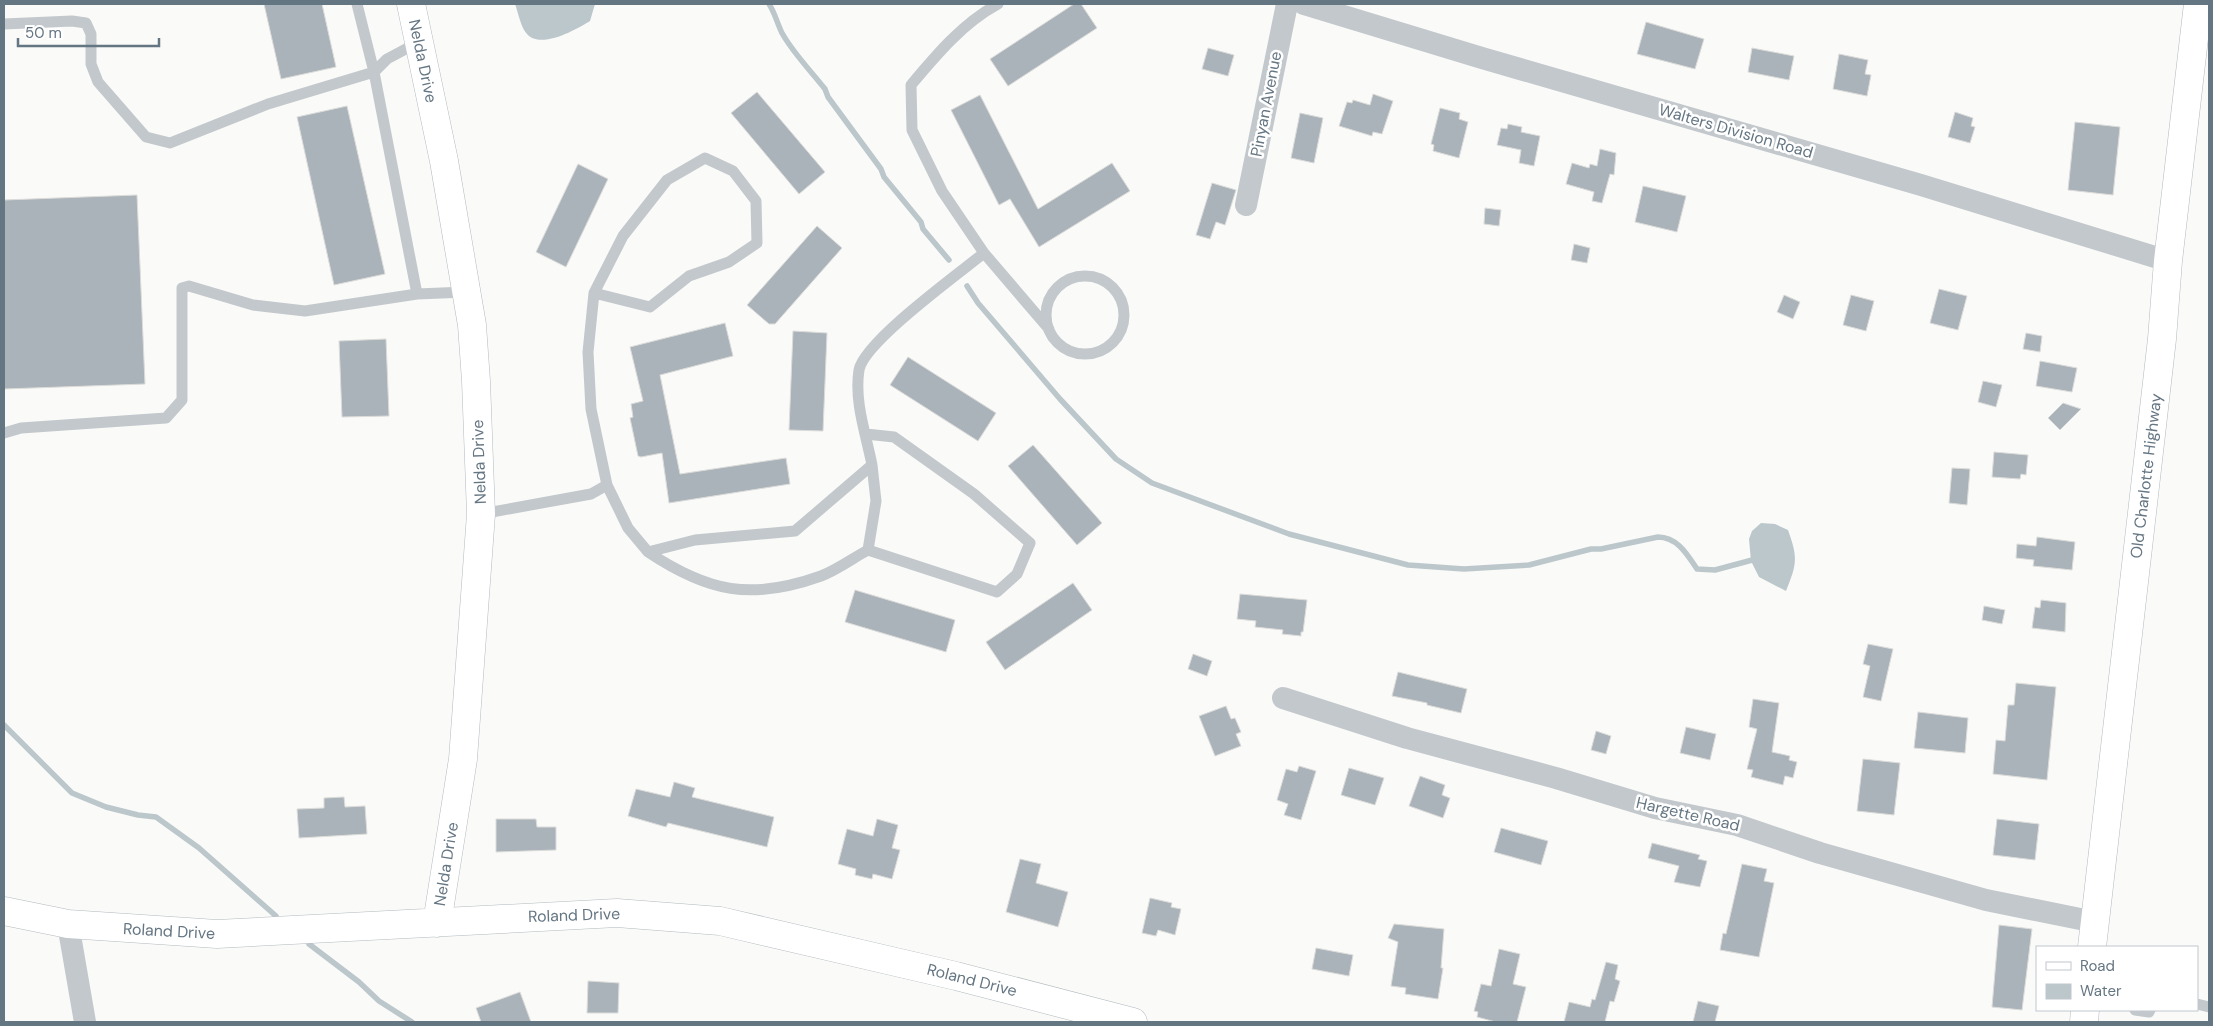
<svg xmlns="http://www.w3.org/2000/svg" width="2213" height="1026" viewBox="0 0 2213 1026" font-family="'DM Sans',sans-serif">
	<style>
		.water { fill: #bbc7cb }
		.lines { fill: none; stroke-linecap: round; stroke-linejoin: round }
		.stream { stroke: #bbc7cb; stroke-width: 5.5 }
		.building { fill: #aab3b9; stroke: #dcdcda }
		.secondary-casing { stroke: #b3babf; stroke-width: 29 }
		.lane { stroke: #c3c8cc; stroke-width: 11 }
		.street { stroke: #c3c8cc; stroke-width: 22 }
		.secondary { stroke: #fff; stroke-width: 28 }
		.labels { text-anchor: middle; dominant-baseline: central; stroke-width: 5; stroke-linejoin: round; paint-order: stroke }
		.street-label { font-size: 16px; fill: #657683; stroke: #fff }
	</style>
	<rect width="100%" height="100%" fill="#fafaf8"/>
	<path class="water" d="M515,4H595L590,21C577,29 541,50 527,34C521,28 518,12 515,4Z
		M1761,523L1775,524L1788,530C1798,558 1797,564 1786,591L1759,577L1751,561L1749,539L1752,531Z"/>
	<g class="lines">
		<path class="stream" d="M769,4C775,13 777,23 782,33C793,53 811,71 825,89L828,97L881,169L884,177L921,222L923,229L949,260
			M967,286L978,303L1060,399L1116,459L1152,483L1289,534L1408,565L1464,569L1529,565L1591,549H1601L1658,537C1677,537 1687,554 1697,569L1715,570L1756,559
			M4,725L72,793L106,807L138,815L156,817L199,848L276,916
			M309,944L359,982L379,1001L412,1022"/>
	</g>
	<path class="building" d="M264,4H322L336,67L281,79Z
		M1074,4H1081L1097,28L1008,86L990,59Z
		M1646,22L1704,39L1695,69L1637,54Z
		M1208,48L1234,55L1228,76L1202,69Z
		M1752,48L1794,56L1789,80L1748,72Z
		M1839,54L1868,60L1865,74L1871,75L1867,96L1833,89Z
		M757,92L825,172L799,194L731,113Z
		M1373,94L1393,101L1382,134L1373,132L1372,136L1339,126L1347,102L1352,103L1353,100L1370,105Z
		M980,95L1038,209L1112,163L1130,191L1039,247L1010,199L999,205L951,110Z
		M347,106L385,274L334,285L297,117Z
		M1440,108L1460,113L1459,119L1468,122L1459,158L1433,151L1434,145L1431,144Z
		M1955,112L1973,118L1971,126L1975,127L1970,143L1948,137Z
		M1300,113L1323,118L1314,163L1291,158Z
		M2075,122L2120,127L2113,195L2068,190Z
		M1508,124L1522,127L1521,132L1540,136L1534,166L1519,163L1521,150L1497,145L1501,128L1507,129Z
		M1600,149L1616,153L1614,175L1610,174L1602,203L1592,201L1594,192L1566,184L1572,163L1589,168L1590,164L1597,166Z
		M578,164L608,179L566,267L536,252Z
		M1212,183L1236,190L1225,225L1216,222L1210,239L1196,235Z
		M1643,186L1686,196L1677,232L1635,222Z
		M137,195L145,384L4,389V200Z
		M1485,208L1501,210L1499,226L1484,224Z
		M817,226L842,248L775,324H769L747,305Z
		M1574,244L1590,248L1587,263L1571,260Z
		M1939,289L1967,296L1958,330L1930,323Z
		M1784,295L1800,302L1793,319L1777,312Z
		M1851,295L1874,301L1866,331L1843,325Z
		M725,323L733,356L660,375L680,474L786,458L790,484L669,503L662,453L641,457L638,456L630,418L633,417L631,404L643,401L630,347Z
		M793,331L827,333L823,431L789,430Z
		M2026,333L2042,336L2040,352L2023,349Z
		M386,339L389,416L342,417L339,341Z
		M908,357L996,413L978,441L890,385Z
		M2040,361L2077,368L2072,392L2036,386Z
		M1983,381L2002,385L1996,407L1978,402Z
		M2063,403L2081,409L2060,430L2048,418Z
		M1033,445L1102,523L1077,545L1008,466Z
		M1994,452L2028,455L2026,475L2021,474L2020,479L1992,477Z
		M1952,468L1970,469L1967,505L1949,503Z
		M2037,537L2075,542L2072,570L2033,566L2034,560L2016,558L2017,544L2036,546Z
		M1073,583L1092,610L1005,670L986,642Z
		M855,590L955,620L946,652L845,622Z
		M1240,594L1307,600L1303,632H1301V636L1282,634L1283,630L1255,627L1256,621L1237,619Z
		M2041,600L2066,603L2065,632L2032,628L2035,607L2040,608Z
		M1984,606L2005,610L2002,624L1982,620Z
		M1868,644L1893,649L1881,701L1863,697L1870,666L1863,664Z
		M1193,654L1212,661L1207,676L1188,669Z
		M1398,672L1467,689L1461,713L1427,705V703L1392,696Z
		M2016,683L2056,687L2047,780L1993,774L1996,740L2005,741L2008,705H2014Z
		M1753,699L1779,703L1772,752L1790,756L1789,760L1797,762L1793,778L1785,776L1783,785L1751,777L1753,770L1747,769L1757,729L1749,727Z
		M1226,706L1231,719L1235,718L1241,732L1236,734L1241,746L1215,756L1199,716Z
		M1918,712L1968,718L1965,753L1914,748Z
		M1686,727L1716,734L1710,760L1680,753Z
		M1596,731L1611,736L1606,754L1591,750Z
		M1863,759L1900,763L1894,815L1857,811Z
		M1299,766L1316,771L1301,820L1284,815L1288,804L1277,800L1286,769L1297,772Z
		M1349,768L1384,778L1375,805L1341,795Z
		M1420,776L1445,785L1442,795L1450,798L1443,818L1409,806Z
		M674,782L695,788L692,797L774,817L767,847L668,823L666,827L628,816L636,789L670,797Z
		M344,797L345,807L365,806L367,834L299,838L297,809L324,808V798Z
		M496,819H536L537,827H556V850L496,852Z
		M877,819L898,825L892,848L900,850L892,879L873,874L872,879L855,875L856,869L838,864L847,829L873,836Z
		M1997,819L2039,824L2035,860L1993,855Z
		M1501,828L1548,841L1541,865L1494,852Z
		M1652,843L1700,855L1698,859L1707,861L1700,887L1674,882L1679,866L1648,858Z
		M1020,859L1041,864L1036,883L1068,892L1058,927L1006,912Z
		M1742,864L1767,869L1764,881L1774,883L1759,957L1720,950L1723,933L1726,934Z
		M1150,898L1172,903L1171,907L1181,909L1175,935L1158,930L1156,936L1142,933Z
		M1394,924L1444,929L1441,968H1443L1438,999L1405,994L1406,988L1391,986L1398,942L1388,938Z
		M1999,925L2032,929L2022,1010L1992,1007Z
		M1316,948L1353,955L1349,976L1312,969Z
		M1499,949L1520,954L1513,984L1526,987L1517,1022H1496L1477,1017L1478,1012L1474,1011L1481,984L1491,986Z
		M1606,962L1618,965L1615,979L1620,981L1614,1002L1610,1001L1605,1022H1564L1569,1002L1590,1007L1592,999L1595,1000Z
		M588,981L619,983L618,1013H587Z
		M520,992L531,1022H481L476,1008Z
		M1698,1001L1719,1006L1715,1022H1693Z"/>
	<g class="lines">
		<defs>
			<path id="secondary" d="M411,4L444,161L472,325L476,381L481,514L463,759L437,923
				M4,911L68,924L217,934L617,913L720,921L956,976L1133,1022
				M2092,947L2162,339L2168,261L2198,4
				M2084,1022L2085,1010"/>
		</defs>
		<use href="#secondary" class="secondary-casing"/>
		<path class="lane" d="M4,24L72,21L86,23L91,34V64L98,82L146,137L170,143L268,104L374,72L357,4
			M984,253L1049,329
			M1046 315a39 39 0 1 1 78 0a39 39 0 1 1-78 0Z
			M417,294L374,72L387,59L419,42
			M4,433L21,428L166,418L182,400V288L189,286L253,305L305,311L417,294L466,292
			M607,485L628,528L648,552L695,540L795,531L872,465C866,434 854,402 859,370C864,342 958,274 984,253L942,191L912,130L911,85C937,54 963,23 998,4
			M481,514L591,494L607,485L591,409L588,352L594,293L623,236L667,180L705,158L733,171L756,201L757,243L729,262L689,276L650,307L594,293
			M868,550L876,501L872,465
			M648,552C708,592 751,601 821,576C837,570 853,558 868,550L997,592L1017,574L1030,543L974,494L894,437L866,434
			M2197,1004L2209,1007
			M2135,1010L2149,1012L2150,1010"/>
		<path class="street" d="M1304,4L1482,58L1921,185L2168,261
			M1246,205L1287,4
			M1283,698L1407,738L1556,778L1655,808L1737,825L1820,853L1986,900L2095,922
			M68,924L85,1022"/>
		<use href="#secondary" class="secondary"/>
	</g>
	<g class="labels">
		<g class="street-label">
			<text transform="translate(423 61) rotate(78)">Nelda Drive</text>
			<text transform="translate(1266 104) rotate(-79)">Pinyan Avenue</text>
			<text transform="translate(1736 131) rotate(16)">Walters Division Road</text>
			<text transform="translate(479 462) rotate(-92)">Nelda Drive</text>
			<text transform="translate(2146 476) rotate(-83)">Old Charlotte Highway</text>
			<text transform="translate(1688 814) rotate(13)">Hargette Road</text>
			<text transform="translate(446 864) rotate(-81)">Nelda Drive</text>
			<text transform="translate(574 915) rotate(-2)">Roland Drive</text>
			<text transform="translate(169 931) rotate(3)">Roland Drive</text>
			<text transform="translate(972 980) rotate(14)">Roland Drive</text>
		</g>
	</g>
	<rect width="2213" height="1026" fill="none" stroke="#657683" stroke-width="10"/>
	<rect x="2036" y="946" width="162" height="65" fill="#ffffff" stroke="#c1c8cd"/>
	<rect x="2046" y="962" width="25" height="8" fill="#ffffff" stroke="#c1c8cd"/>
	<text x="2080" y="971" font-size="15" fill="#657683">Road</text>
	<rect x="2046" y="984" width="25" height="15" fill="#bbc7cb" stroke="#c1c8cd"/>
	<text x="2080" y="996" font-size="15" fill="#657683">Water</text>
	<path d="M18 38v8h141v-8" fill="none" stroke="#657683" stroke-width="2.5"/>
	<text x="25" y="38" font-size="15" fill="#657683" stroke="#ffffff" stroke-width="4" paint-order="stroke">50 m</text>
</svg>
